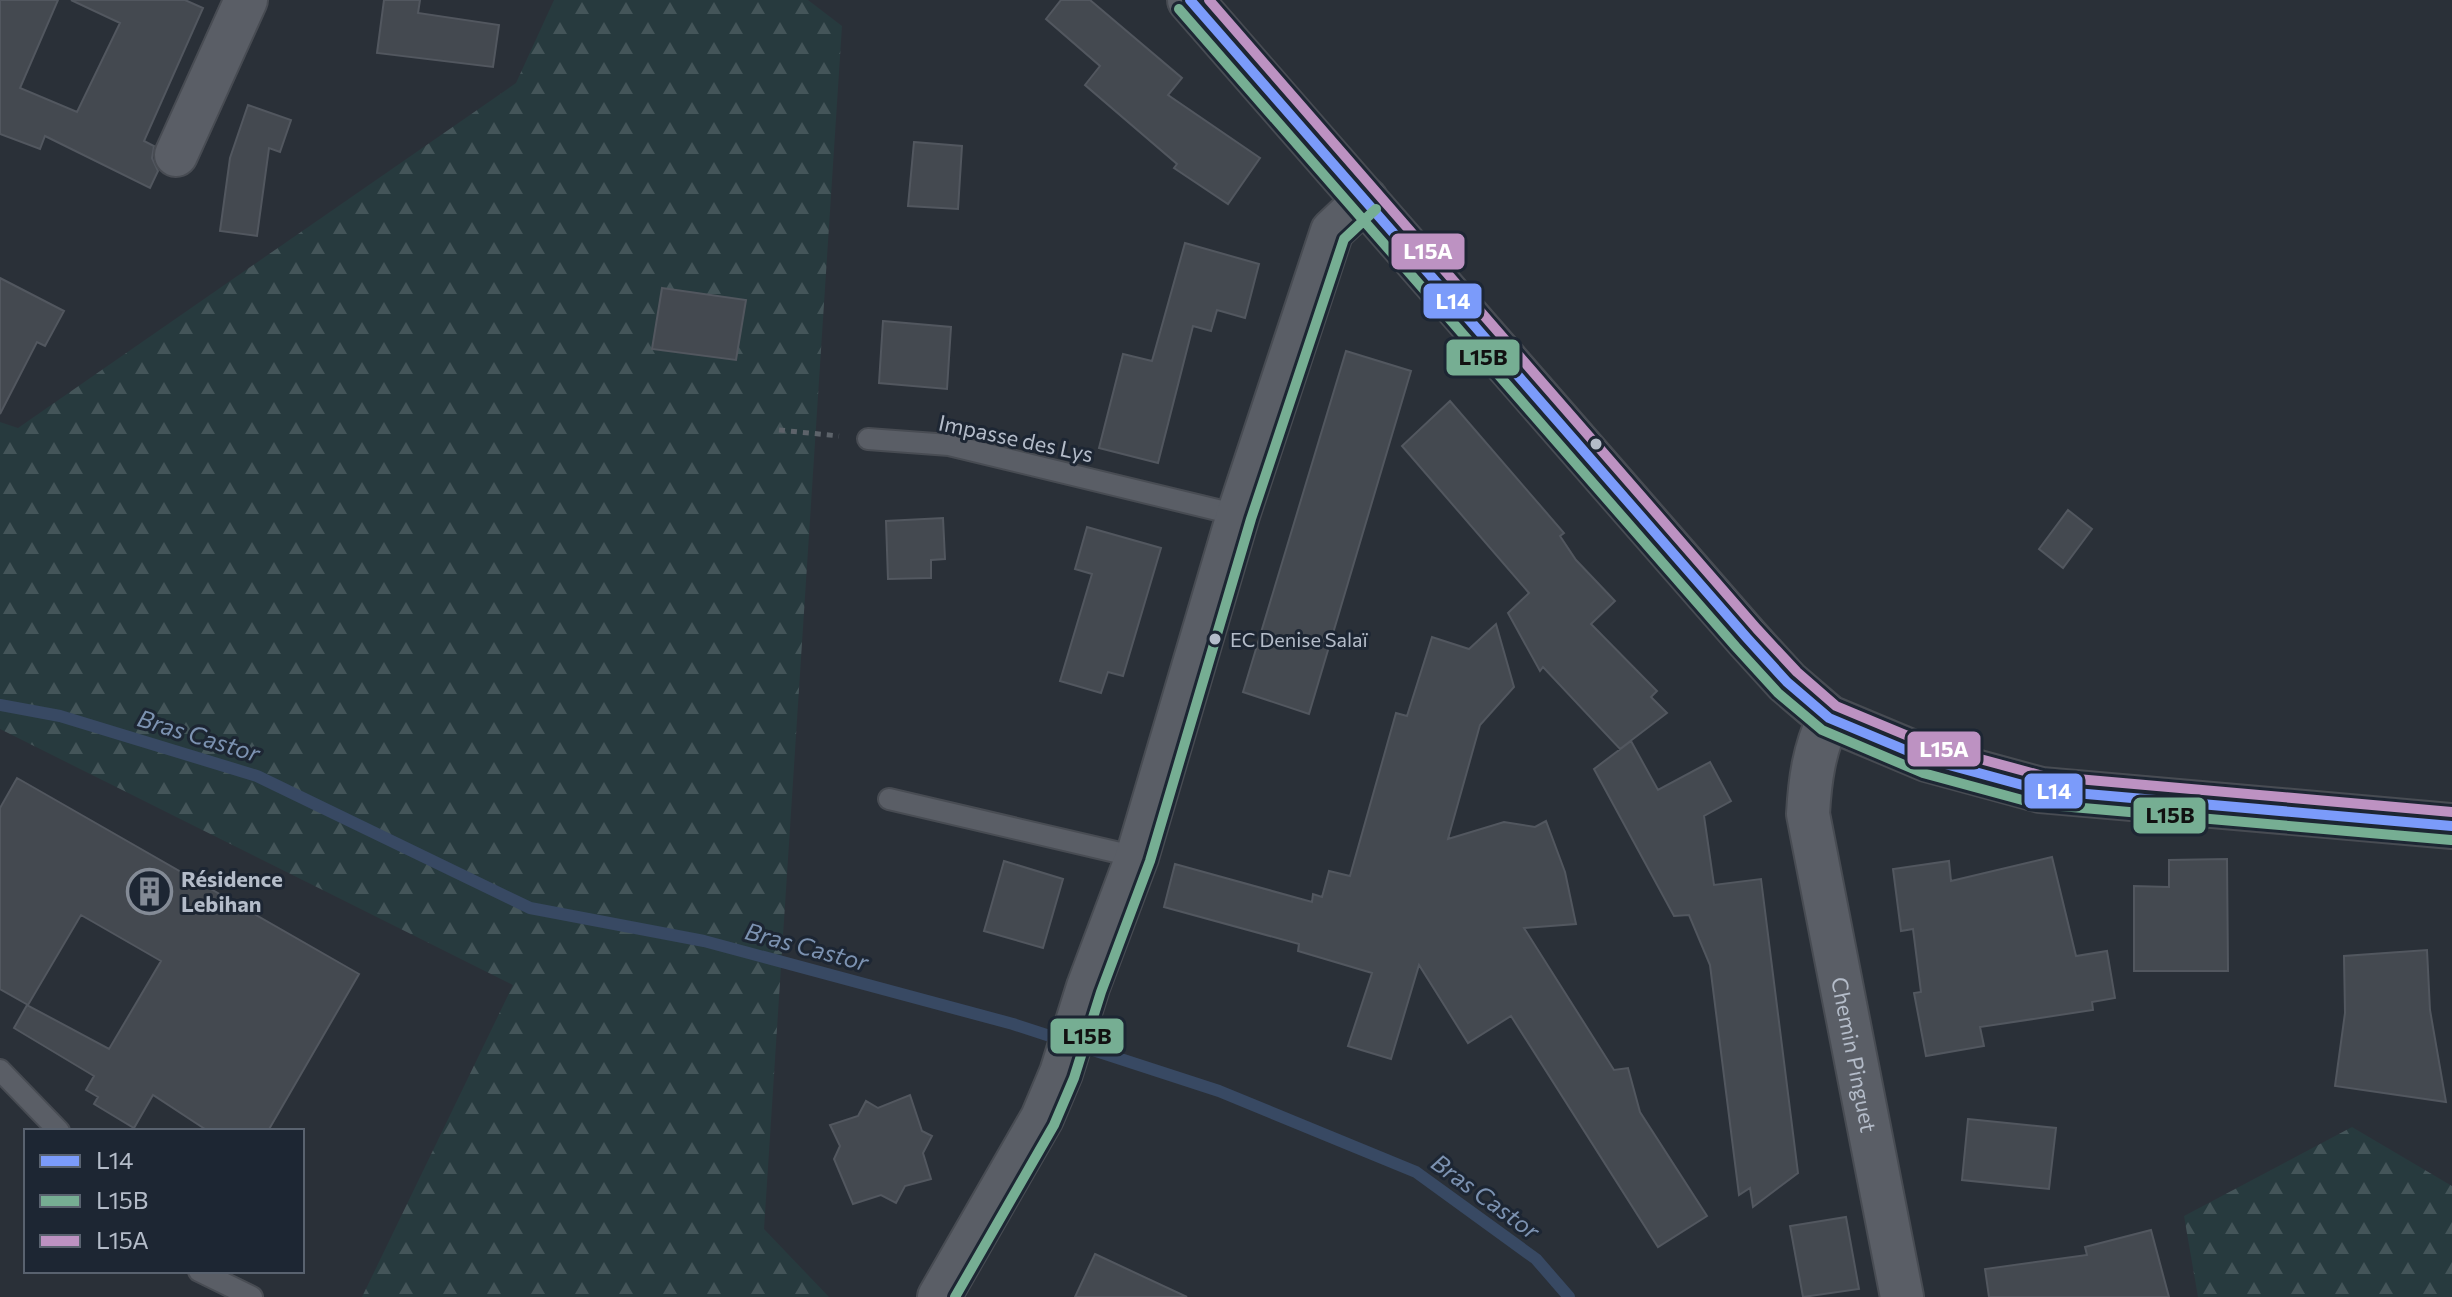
<svg xmlns="http://www.w3.org/2000/svg" width="2452" height="1297" viewBox="0 0 2452 1297" font-family="Commissioner,sans-serif">
	<style>
		.forest { fill: url(#forest-firs) }
		.lines { fill: none; stroke-linecap: round; stroke-linejoin: round }
		.stream { stroke: #384963; stroke-width: 12 }
		.building { fill: #444950; stroke: #52575f; stroke-width: 2 }
		.service-casing { stroke: #484c53; stroke-width: 24 }
		.minor-casing { stroke: #484c53; stroke-width: 46 }
		.tertiary-casing { stroke: #484c53; stroke-width: 48 }
		.path { stroke: #5d636a; stroke-width: 5; stroke-dasharray: 6 6; stroke-linecap: butt }
		.service { stroke: #5a5e66; stroke-width: 20 }
		.minor { stroke: #5a5e66; stroke-width: 42 }
		.tertiary { stroke: #5a5e66; stroke-width: 44 }
		.bus-1-casing { stroke: #1d2633; stroke-width: 16 }
		.bus-2-casing { stroke: #1d2633; stroke-width: 16 }
		.bus-3-casing { stroke: #1d2633; stroke-width: 16 }
		.bus-1 { stroke: #7b9bfa; stroke-width: 10 }
		.bus-2 { stroke: #76ae93; stroke-width: 10 }
		.bus-3 { stroke: #bd92c2; stroke-width: 10 }
		.bus-dot { fill: #b4bcc9; stroke: #1d2633; stroke-width: 3 }
		.labels { text-anchor: middle; dominant-baseline: central; stroke-width: 6; stroke-linejoin: round; paint-order: stroke }
		.bus-label { font-size: 20px; fill: #b4bcc9; stroke: #1d2633; text-anchor: start }
		.street-label { font-size: 22px; fill: #b4bcc9; stroke: #1d2633 }
		.poi-label { font-size: 22px; font-weight: bold; fill: #b4bcc9; stroke: #1d2633; text-anchor: start }
		.water-label { font-size: 24px; font-style: italic; fill: #7c92b1; stroke: #1d2633 }
		.line-badge { stroke: #1d2633; stroke-width: 3 }
		.badge-label { font-size: 22px; text-anchor: middle; font-weight: bold; fill: #fff }
		.pale-badge-label { font-size: 22px; text-anchor: middle; font-weight: bold; fill: #111 }
	</style>
	<defs>
		<pattern id="forest-firs" width="22" height="20" patternUnits="userSpaceOnUse" patternTransform="scale(2)"><rect width="22" height="20" fill="#273a3e"/><path d="M5 1l3.5 6h-7zM16 11l3.5 6h-7z" fill="#445559"/></pattern>
	</defs>
	<rect width="100%" height="100%" fill="#2a3038"/>
	<path class="forest" d="M554,0H808L842,26L764,1229L829,1297H362L513,985L0,729V422L18,428L516,83Z
		M2352,1127L2452,1186V1297H2198L2184,1216Z"/>
	<g class="lines">
		<path class="stream" d="M0,705L60,716L257,776L530,908L704,941L1013,1024L1219,1091L1416,1172L1536,1259L1569,1297"/>
	</g>
	<path class="building" d="M0,0H58L20,88L77,112L120,23L71,0H185L203,8L144,141L154,146L152,158L158,171L150,188L45,136L40,149L0,134Z
		M384,0H420L418,13L499,25L493,67L377,53Z
		M1061,0H1090L1182,78L1168,95L1260,158L1228,204L1174,168L1177,164L1085,85L1100,66L1046,19Z
		M248,105L291,120L280,152L269,148L257,236L220,231L230,158Z
		M914,142L962,146L958,209L908,206Z
		M1185,243L1259,264L1245,318L1217,310L1211,331L1193,326L1158,463L1099,448L1123,354L1152,361Z
		M0,278L64,311L45,346L37,342L0,414Z
		M662,288L746,300L736,360L652,349Z
		M883,321L951,327L947,389L879,383Z
		M1346,351L1411,371L1309,714L1243,692Z
		M1450,401L1564,533L1560,536L1576,560L1615,601L1591,624L1657,691L1651,697L1667,713L1620,749L1543,667L1540,671L1508,613L1529,593L1402,446Z
		M2068,510L2092,529L2063,568L2039,549Z
		M943,518L945,559L931,560V578L888,579L886,521Z
		M1087,527L1161,548L1123,676L1108,672L1101,693L1060,681L1092,574L1075,569Z
		M1496,624L1514,687L1480,725L1448,839L1504,822L1535,827L1546,821L1565,872L1576,924L1524,928L1614,1070L1628,1068L1640,1112L1707,1216L1658,1247L1511,1016L1468,1043L1419,965L1391,1059L1348,1046L1372,973L1298,951L1299,944L1164,907L1175,864L1312,902L1313,894L1322,897L1329,871L1350,876L1396,713L1407,716L1432,637L1469,649Z
		M1631,741L1658,790L1710,762L1731,801L1704,816L1714,885L1761,879L1798,1173L1753,1207L1750,1188L1739,1195L1710,965L1689,915L1674,916L1594,769Z
		M17,778L359,974L268,1131H208L153,1095L134,1128L94,1104L98,1097L86,1090L94,1076L14,1028L27,1005L109,1049L161,961L81,915L28,1005L0,989V808Z
		M2052,857L2076,956L2107,951L2115,998L2092,1002L2093,1010L1980,1027L1984,1046L1926,1056L1914,993L1921,992L1913,929L1901,931L1893,869L1949,861L1951,881Z
		M2227,859L2228,971H2134V886L2169,887V860Z
		M1004,861L1063,879L1043,948L984,931Z
		M2427,950L2430,1010L2446,1102L2335,1086L2345,1013L2344,956Z
		M910,1095L922,1131L932,1136L923,1153L931,1179L905,1186L896,1203L881,1195L853,1204L834,1159L840,1146L830,1125L858,1116L866,1101L878,1108Z
		M1968,1119L2056,1128L2049,1189L1962,1180Z
		M1846,1217L1859,1289L1803,1297L1790,1226Z
		M2151,1230L2169,1297H1989L1985,1269L2087,1255L2085,1247Z
		M1095,1254L1187,1297H1075Z"/>
	<g class="lines">
		<defs>
			<path id="service" d="M868,439L949,445L1238,515
				M889,799L1137,857
				M0,1070L59,1131
				M199,1271L252,1297"/>
			<g id="minor">
				<path d="M176,155L246,0"/>
				<path id="s1" d="M1829,718C1814,750 1810,779 1808,814L1902,1297"/>
				<path d="M939,1297L1042,1118L1061,1073L1088,987L1137,857L1238,515L1332,231L1366,199"/>
			</g>
			<path id="tertiary" d="M1190,0L1747,638L1787,682L1829,718L1927,759L2041,790L2452,826"/>
		</defs>
		<use href="#service" class="service-casing"/>
		<use href="#minor" class="minor-casing"/>
		<use href="#tertiary" class="tertiary-casing"/>
		<path class="path" d="M779,430L839,436"/>
		<use href="#service" class="service"/>
		<use href="#minor" class="minor"/>
		<use href="#tertiary" class="tertiary"/>
		<defs>
			<path id="bus-1" d="M1190,0L1747,638L1787,682L1829,718L1927,759L2041,790L2452,826"/>
			<path id="bus-2" d="M1179,9L1736,647L1778,693L1822,730L1923,773L2037,804L2451,840
				M955,1297L1054,1125L1074,1078L1101,992L1150,861L1251,519L1344,239L1376,209"/>
			<path id="bus-3" d="M1209,0L1757,629L1797,672L1836,706L1932,746L2043,776L2452,812"/>
		</defs>
		<use href="#bus-1" class="bus-1-casing"/>
		<use href="#bus-2" class="bus-2-casing"/>
		<use href="#bus-3" class="bus-3-casing"/>
		<use href="#bus-1" class="bus-1"/>
		<use href="#bus-2" class="bus-2"/>
		<use href="#bus-3" class="bus-3"/>
	</g>
	<defs>
		<symbol id="building-ring" viewBox="-11 -11 22 22"><circle r="9.5" fill="#1d2633" stroke="#848b96" stroke-width="1.5"/><path d="M-4-6H4V6H1V3H-1V6H-4ZM-2.5-4.3h1.7v1.8h-1.7ZM.8-4.3h1.7v1.8H.8ZM-2.5-1h1.7V.8h-1.7ZM.8-1h1.7V.8H.8Z" fill="#848b96"/></symbol>
	</defs>
	<g fill-rule="evenodd">
		<use href="#building-ring" x="124" y="866" width="51" height="51"/>
	</g>
	<g class="bus-dot">
		<circle cx="1596" cy="444" r="7"/>
		<circle cx="1215" cy="639" r="7"/>
	</g>
	<g class="labels">
		<g class="bus-label">
			<text x="1230" y="639">EC Denise Salaï</text>
		</g>
		<g class="street-label">
			<text transform="translate(1016 438) rotate(12)">Impasse des Lys</text>
			<text stroke="none"><textPath href="#s1" startOffset="344">Chemin Pinguet</textPath></text>
		</g>
		<g class="poi-label">
			<text x="181" y="878">Résidence<tspan x="181" dy="25">Lebihan</tspan></text>
		</g>
		<g class="water-label">
			<text transform="translate(199 735) rotate(17)">Bras Castor</text>
			<text transform="translate(807 946) rotate(15)">Bras Castor</text>
			<text transform="translate(1486 1196) rotate(36)">Bras Castor</text>
		</g>
	</g>
	<g class="line-badge">
		<rect x="1390" y="232" width="76" height="39" rx="8" fill="#bd92c2"/>
		<rect x="1422" y="282" width="61" height="38" rx="8" fill="#7b9bfa"/>
		<rect x="1445" y="338" width="76" height="39" rx="8" fill="#76ae93"/>
		<rect x="1906" y="730" width="76" height="38" rx="8" fill="#bd92c2"/>
		<rect x="2023" y="772" width="61" height="38" rx="8" fill="#7b9bfa"/>
		<rect x="2132" y="796" width="75" height="39" rx="8" fill="#76ae93"/>
		<rect x="1049" y="1017" width="76" height="38" rx="8" fill="#76ae93"/>
	</g>
	<g class="badge-label">
		<text x="1428" y="259">L15A</text>
		<text x="1453" y="309">L14</text>
		<text x="1944" y="757">L15A</text>
		<text x="2054" y="799">L14</text>
	</g>
	<g class="pale-badge-label">
		<text x="1483" y="365">L15B</text>
		<text x="2170" y="823">L15B</text>
		<text x="1087" y="1044">L15B</text>
	</g>
	<rect x="24" y="1129" width="280" height="144" fill="#1d2633" stroke="#59626f" stroke-width="2"/>
	<rect x="40" y="1155" width="40" height="12" fill="#7b9bfa" stroke="#59626f" stroke-width="2"/>
	<text x="96" y="1169" font-size="24" fill="#b4bcc9">L14</text>
	<rect x="40" y="1195" width="40" height="12" fill="#76ae93" stroke="#59626f" stroke-width="2"/>
	<text x="96" y="1209" font-size="24" fill="#b4bcc9">L15B</text>
	<rect x="40" y="1235" width="40" height="12" fill="#bd92c2" stroke="#59626f" stroke-width="2"/>
	<text x="96" y="1249" font-size="24" fill="#b4bcc9">L15A</text>
</svg>
